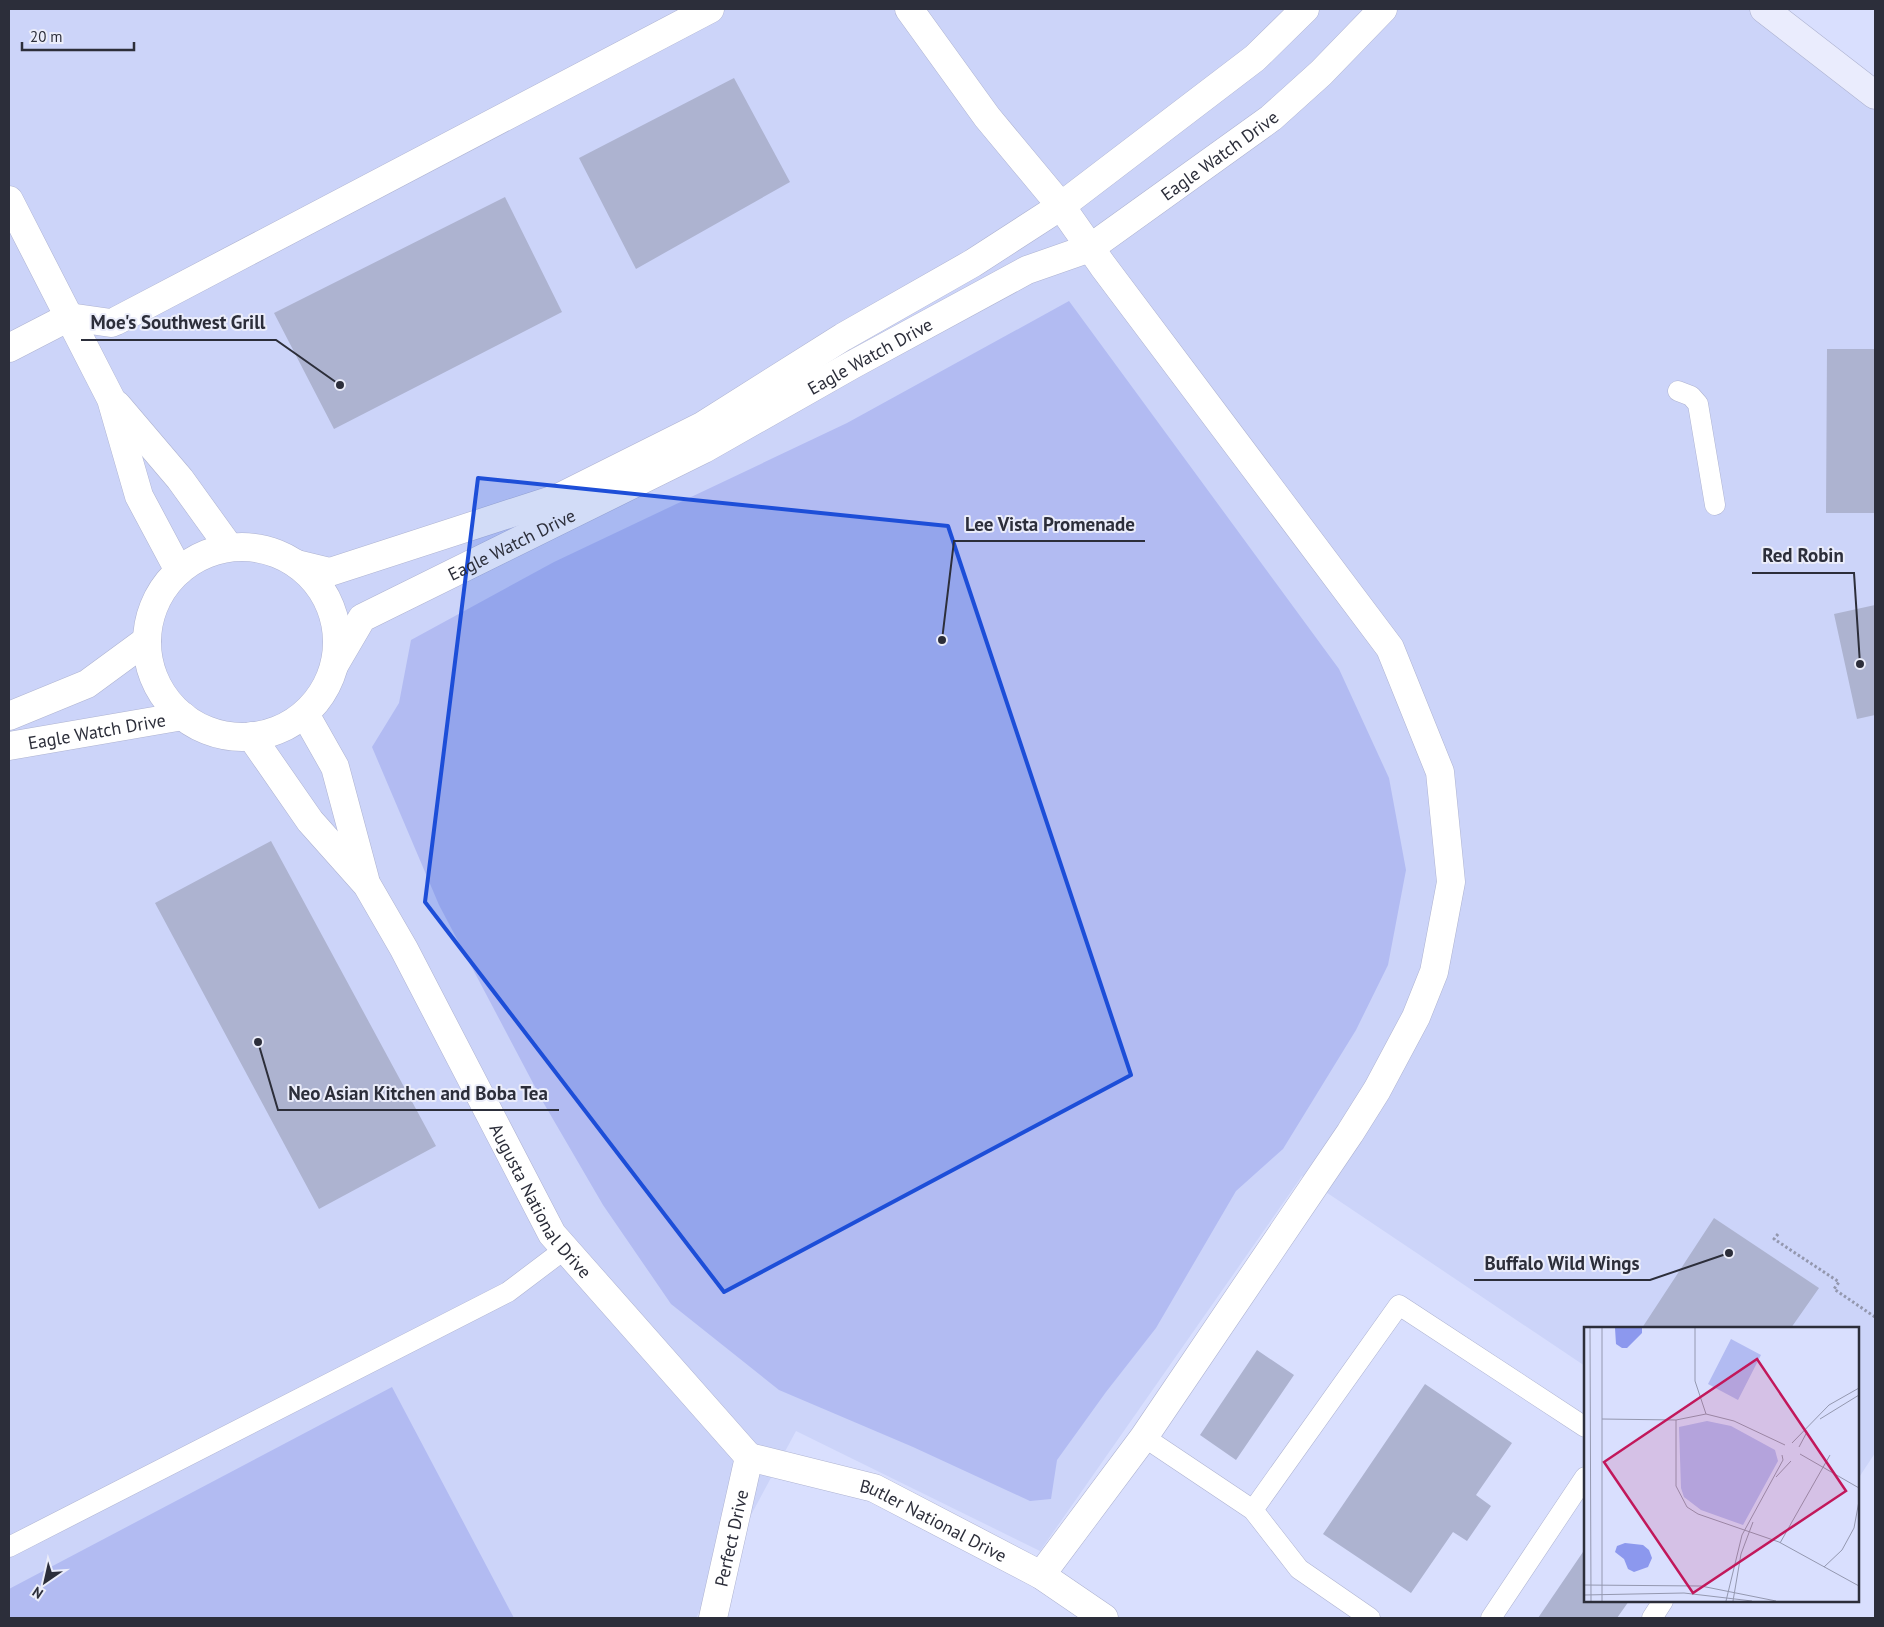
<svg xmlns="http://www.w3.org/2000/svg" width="1884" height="1627" viewBox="0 0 1884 1627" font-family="'PT Sans',sans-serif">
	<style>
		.built { fill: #ccd4f9 }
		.green { fill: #b2bbf2 }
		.building { fill: #adb3d0 }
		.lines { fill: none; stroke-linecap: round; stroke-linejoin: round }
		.lane-casing { stroke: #aeb3d1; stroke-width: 21 }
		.street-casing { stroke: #aeb3d1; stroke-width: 29 }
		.secondary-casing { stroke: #aeb3d1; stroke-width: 29 }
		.path { stroke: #9397ae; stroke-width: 3; stroke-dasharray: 2.5 2.5; stroke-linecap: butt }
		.lane { stroke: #fff; stroke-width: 20 }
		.street { stroke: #fff; stroke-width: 28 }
		.secondary { stroke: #eaecfd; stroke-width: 28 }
		.marked { fill: #1d4ed8; fill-opacity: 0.2; stroke: #1d4ed8; stroke-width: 4; stroke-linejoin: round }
		.labels { text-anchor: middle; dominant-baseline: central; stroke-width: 4; stroke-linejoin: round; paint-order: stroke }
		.street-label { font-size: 18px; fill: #2c2e3a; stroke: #ebedfa }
		.inset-road { fill: none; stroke: #9498b0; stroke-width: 1 }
		.view { fill: #c2185b; fill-opacity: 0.15; stroke: #c2185b; stroke-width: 2.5 }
		.inset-edge { fill: none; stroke: #2c2e3a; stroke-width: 2.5 }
		.leader { fill: none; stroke: #2c2e3a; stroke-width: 2 }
		.callout-dot { fill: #2c2e3a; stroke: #ebedfa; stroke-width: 2 }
		.callout-label { font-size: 19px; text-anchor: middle; font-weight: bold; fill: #2c2e3a; stroke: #ebedfa; stroke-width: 4; stroke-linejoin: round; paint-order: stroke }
	</style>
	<rect width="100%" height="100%" fill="#d9dffe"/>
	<path class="built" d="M9,9H1761L1875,103V1453L1858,1479V1328H1585V1366L1302,1176L1040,1551L796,1431L696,1618H9Z"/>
	<path class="green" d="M1069,301L1339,669L1389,778L1406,870L1388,965L1356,1030L1283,1149L1236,1191L1156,1328L1106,1392L1057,1460L1051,1499L1030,1501L913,1447L779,1390L671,1304L603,1205L543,1102L439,905L372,747L399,703L411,640L554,562L847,423Z
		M392,1387L514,1618H9V1589Z"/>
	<path class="building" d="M734,78L790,182L636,269L579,158Z
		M505,197L562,312L334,429L274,313Z
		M1827,349H1875V513H1826Z
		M1875,605V715L1857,719L1834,614Z
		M271,841L436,1146L319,1209L155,903Z
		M1714,1218L1819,1288L1791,1328H1642Z
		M1257,1350L1294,1375L1236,1460L1200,1435Z
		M1425,1384L1512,1443L1476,1495L1491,1506L1467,1541L1453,1532L1411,1593L1323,1534Z
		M1585,1549V1601H1629L1617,1618H1538Z"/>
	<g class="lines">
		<defs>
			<path id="lane" d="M1678,391L1691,396L1698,404L1715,505
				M1144,1437L1253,1510L1399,1305L1585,1427
				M1253,1510L1299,1569L1370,1618
				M9,1547L508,1292L565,1249
				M1491,1618L1585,1477
				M1652,1618L1663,1601"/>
			<g id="street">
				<path d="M909,9L987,117L1061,206L1103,266L1390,648L1440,772L1451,882L1434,972L1416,1017L1377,1090L1350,1133L1144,1437L1041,1575"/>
				<path d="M9,200L111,399L139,496L179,571"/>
				<path d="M9,348L69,317L111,323L116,321L710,9"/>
				<path d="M117,405L180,479L229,547"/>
				<circle cx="242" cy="642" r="95"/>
				<path d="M297,564L330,572L558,498L702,426L843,337L973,263L1061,206L1255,58L1305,9"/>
				<path id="s1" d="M335,664L362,618L704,449L852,365L1027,270L1090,248L1271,118L1321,73L1383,9"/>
				<path d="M305,714L335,767L365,879"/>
				<path d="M9,716L87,684L147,640"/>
				<path id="s2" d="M251,736L310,821L367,885L404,949L552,1234L749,1457"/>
				<path id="s3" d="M9,746L183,716"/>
				<path id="s4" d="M749,1457L874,1488L1041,1575L1104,1618"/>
				<path id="s5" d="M713,1618L749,1457"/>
			</g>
			<path id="secondary" d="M1764,9L1875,95"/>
		</defs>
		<use href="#lane" class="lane-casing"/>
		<use href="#street" class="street-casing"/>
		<use href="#secondary" class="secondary-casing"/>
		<path class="path" d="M1778,1234L1774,1239L1839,1282L1834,1289L1875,1317"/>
		<use href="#lane" class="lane"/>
		<use href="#street" class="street"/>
		<use href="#secondary" class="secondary"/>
	</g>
	<path class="marked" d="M478,478L948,526L1131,1075L724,1292L425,902Z"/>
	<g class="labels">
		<g class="street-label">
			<text stroke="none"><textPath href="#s1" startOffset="1030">Eagle Watch Drive</textPath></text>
			<text stroke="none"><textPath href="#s1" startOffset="625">Eagle Watch Drive</textPath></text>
			<text stroke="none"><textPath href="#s1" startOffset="220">Eagle Watch Drive</textPath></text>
			<text stroke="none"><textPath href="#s3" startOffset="89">Eagle Watch Drive</textPath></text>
			<text stroke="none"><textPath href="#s2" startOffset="550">Augusta National Drive</textPath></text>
			<text stroke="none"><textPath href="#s4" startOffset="196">Butler National Drive</textPath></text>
			<text stroke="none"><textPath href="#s5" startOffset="82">Perfect Drive</textPath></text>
		</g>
	</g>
	<g transform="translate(1584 1327)">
		<rect width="275" height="275" fill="#d9dffe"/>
		<path d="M147,12L177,28L154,73L124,57ZM123,94L147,99L191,123L194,134L159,198L117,183L100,170L97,161L95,100Z" fill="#b2bbf2"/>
		<path d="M31,1H58V6L43,21H38L32,17ZM41,216L59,218L65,223L68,231L64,240L50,245L44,242L40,232L31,225L33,219Z" fill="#8c98ee"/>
		<path class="inset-road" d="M6,1L7,274M18,1V274M111,1V54L122,87M122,87L150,94L201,118M18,92L92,93L122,87M236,92L275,68M92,93V159L103,180L114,187L195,215L275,259M208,116L245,78L275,61M215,120L223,105M216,127L275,161M192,150L207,134M196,216L246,128M240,240L258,223L270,201L275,174M0,258L117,259L192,274M0,268L100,266L168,274M142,274L158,208L199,133L198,128M149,274L157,227L169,195"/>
		<path class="view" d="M173,32L262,164L109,266L20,135Z"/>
		<rect width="275" height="275" class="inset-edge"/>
	</g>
	<path class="leader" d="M340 385L276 340H81M942 640L954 541H1145M1860 664L1854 573H1752M258 1042L278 1110H559M1729 1253L1650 1280H1474"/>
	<g class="callout-dot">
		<circle cx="340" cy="385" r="5"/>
		<circle cx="942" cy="640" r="5"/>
		<circle cx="1860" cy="664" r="5"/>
		<circle cx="258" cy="1042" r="5"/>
		<circle cx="1729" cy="1253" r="5"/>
	</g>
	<g class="callout-label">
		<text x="178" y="329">Moe's Southwest Grill</text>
		<text x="1050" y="531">Lee Vista Promenade</text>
		<text x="1803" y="562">Red Robin</text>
		<text x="418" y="1100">Neo Asian Kitchen and Boba Tea</text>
		<text x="1562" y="1270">Buffalo Wild Wings</text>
	</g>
	<rect width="1884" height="1627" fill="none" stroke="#2c2e3a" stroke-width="20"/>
	<g transform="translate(45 1582) rotate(214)" stroke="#ebedfa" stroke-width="4" paint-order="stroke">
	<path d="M0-4L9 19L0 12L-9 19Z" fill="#2c2e3a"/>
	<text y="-8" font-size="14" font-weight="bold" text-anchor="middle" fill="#2c2e3a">N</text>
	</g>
	<path d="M22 42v8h112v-8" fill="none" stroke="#2c2e3a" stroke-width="2.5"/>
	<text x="30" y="42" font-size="15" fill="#2c2e3a" stroke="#ebedfa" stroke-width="4" paint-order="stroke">20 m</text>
</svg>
